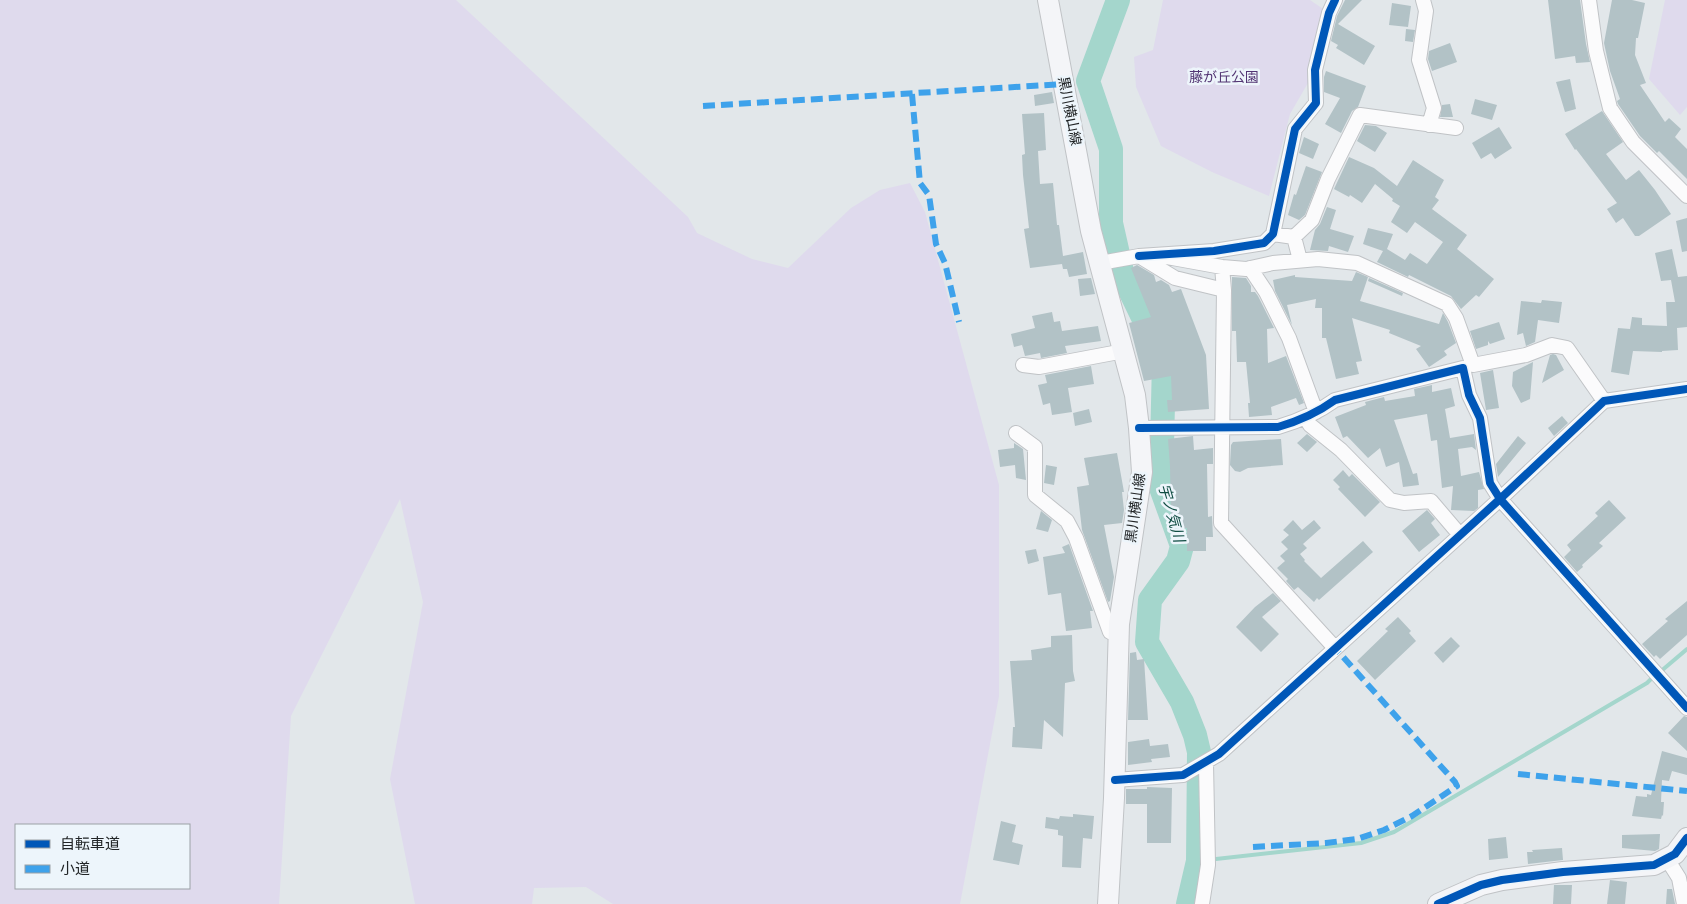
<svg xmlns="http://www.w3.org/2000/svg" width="1687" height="904" viewBox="0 0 1687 904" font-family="'Source Sans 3','Noto Sans JP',sans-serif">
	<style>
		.green { fill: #dfdaed; fill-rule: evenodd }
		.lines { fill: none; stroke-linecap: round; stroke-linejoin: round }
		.stream { stroke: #a4d6cc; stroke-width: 4 }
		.river { stroke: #a4d6cc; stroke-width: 24 }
		.building { fill: #b2c2c6 }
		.street-casing { stroke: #c0c3c6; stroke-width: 16 }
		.secondary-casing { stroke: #c0c3c6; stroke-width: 22 }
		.street { stroke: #fbfbfc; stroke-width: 14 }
		.secondary { stroke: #f4f5f8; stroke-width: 20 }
		.quiet { stroke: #3ea2eb; stroke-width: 6; stroke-dasharray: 12 6; stroke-linecap: butt }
		.cycleway-casing { stroke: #edf5fb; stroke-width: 11 }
		.cycleway { stroke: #0057b8; stroke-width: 8 }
		.labels { text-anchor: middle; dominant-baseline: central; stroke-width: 5; stroke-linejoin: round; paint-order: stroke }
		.park-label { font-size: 14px; fill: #533674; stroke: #edf5fb }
		.street-label { font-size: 14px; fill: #212426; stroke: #edf5fb }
		.water-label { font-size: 15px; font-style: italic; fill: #104d43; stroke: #edf5fb }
	</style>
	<rect width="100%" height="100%" fill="#e2e7ea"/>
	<path class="green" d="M0,0H456L688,217L697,233L752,259L788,268L851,208L880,190L910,183L925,212L999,485V696L960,904H613L586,887L534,888L532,904H415L390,779L423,602L400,499L291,716L279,904H0ZM16,825H189V888H16Z
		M1163,0H1310L1329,13L1308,83L1290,114L1269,196L1212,172L1161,146L1136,87L1134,57L1153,50Z
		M1665,0H1687V107L1680,115L1649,79Z"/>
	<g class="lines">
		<path class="stream" d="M1660,672L1687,649
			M1198,861L1361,843L1394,832L1647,683L1654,676"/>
		<path class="river" d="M1118,0L1088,81L1111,149V223L1123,276L1164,361L1161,488L1182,546L1178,561L1150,600L1147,642L1182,702L1195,735L1199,752L1198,861L1188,904"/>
	</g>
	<path class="building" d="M1345,0H1362L1338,24L1375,46L1364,65L1336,48L1338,45L1331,41L1337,16Z
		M1548,0H1580L1586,44L1590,62L1576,63L1575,56L1555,59Z
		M1612,0H1632L1645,3L1638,38H1636L1635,55L1646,83L1640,85L1665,122L1669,118L1681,129L1675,137L1687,149V179L1659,151L1657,153L1640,136L1618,104L1617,101L1620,99L1610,71L1604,43Z
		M1392,3L1411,6L1408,27L1389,25Z
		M1406,29L1415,30L1413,42L1405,41Z
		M1450,43L1457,62L1432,71L1428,59L1429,51Z
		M1326,71L1366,86L1358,107L1352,111L1341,133L1325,124L1340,98L1324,92V77Z
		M1570,79L1576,109L1565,112L1556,82Z
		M1052,92L1054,103L1035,106L1034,95Z
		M1475,99L1497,105L1492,120L1471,114Z
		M1450,104L1453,117H1440L1442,105Z
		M1602,111L1623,142L1606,154L1626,180L1639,170L1655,190L1671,214L1639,236H1635L1623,218L1616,223L1607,209L1617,203L1576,149L1575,150L1565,134Z
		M1044,113L1046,150L1038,151L1040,184L1053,183L1057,225H1059L1063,256L1083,252L1087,274L1069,277L1067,269H1063L1062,264L1030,268L1024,229L1029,228L1023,175L1022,155L1025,154L1022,114Z
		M1365,125L1376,126L1387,133L1375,152L1357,141Z
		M1499,127L1512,148L1495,159L1491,153L1481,159L1472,143Z
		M1304,137L1319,144L1313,159L1299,153Z
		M1349,157L1374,168L1397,186L1413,160L1444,180L1435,197L1439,200L1432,209L1467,235L1457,249L1494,279L1479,297L1476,295L1461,309L1451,296L1409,275L1408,277L1377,262L1383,251L1363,244L1368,228L1393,234L1387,249L1405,260L1410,253L1427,264L1443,242L1415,222L1407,233L1391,222L1400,206L1392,201L1393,199L1375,184L1362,203L1350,195L1349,197L1334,189Z
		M1306,166L1322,172L1305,215L1299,220L1288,215L1294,194L1296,195Z
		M1327,207L1336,210L1330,229L1354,236L1348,252L1329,246L1328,251L1310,250L1315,230L1320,224Z
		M1687,218V251L1682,252L1676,221Z
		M1672,249L1678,277L1687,276V327L1677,328L1678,350L1662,351V352L1633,351L1629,375L1611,372L1618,328L1630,329L1632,317L1642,318V325L1667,326L1666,302H1675L1671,280L1661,281L1655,253Z
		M1137,265L1154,275L1156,282L1161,280L1169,285L1172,292L1181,289L1206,355L1209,409L1168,412L1167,400H1172L1171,376L1144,381L1129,323L1151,317L1131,268Z
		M1356,272L1368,277L1360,301L1439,324L1443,313L1448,322L1456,343L1444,351L1447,355L1429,367L1416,349L1421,346L1389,333L1390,330L1352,318L1362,361L1356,362L1359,374L1336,379L1326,338H1322V308H1315L1316,299L1287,305L1292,325L1275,291L1273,280L1295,275V277L1352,281Z
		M1232,277L1246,278L1251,286V292H1255L1258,296L1274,328L1267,329L1268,363L1286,356L1304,403L1299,405L1296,398L1271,407L1272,415L1249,417L1248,403H1250L1246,362H1237L1236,331H1232Z
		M1091,278L1095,294L1080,296L1078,279Z
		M1369,278L1403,293L1402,296L1368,281Z
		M1542,300L1562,302L1559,323L1538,320L1535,342L1526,346L1523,333L1517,335L1521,301L1541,303Z
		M1052,312L1054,322L1060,321L1062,331L1098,326L1101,341L1065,346L1067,353L1041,358L1040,353L1025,356L1022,345L1014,347L1011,334L1035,328L1032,316Z
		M1499,322L1505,339L1490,344L1488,341V345L1476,349L1470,331Z
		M1553,354L1556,355L1564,370L1542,383L1550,355Z
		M1533,362L1530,399L1521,403L1512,386L1513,372Z
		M1091,366L1094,384L1068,388L1072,412L1052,415L1050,403L1043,405L1038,385L1047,383L1045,375Z
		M1493,370L1499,408L1486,410L1480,373Z
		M1432,385V392L1451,388L1455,406L1445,409L1450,438L1474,434L1476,450L1472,447L1458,449L1461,476L1479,472L1484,489L1478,490V508L1474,511L1451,510L1453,486L1442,488L1437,440L1431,441L1427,414L1394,420L1413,474L1417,473L1419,485L1403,487L1399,462L1386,467L1380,448L1368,458L1347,436L1343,438L1335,417L1366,405L1365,402L1384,397L1385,401L1415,396L1414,389Z
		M1089,409L1092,422L1075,426L1073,413Z
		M1562,416L1568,423L1554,436L1548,428Z
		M1307,434L1317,442L1307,452L1297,443Z
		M1193,436L1194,450L1213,448V464H1207L1208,517L1212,516L1213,537H1206V551H1187V528H1180V515H1171L1170,466L1168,439Z
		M1518,436L1526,443L1498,477L1496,464Z
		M1281,439L1283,465L1248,468L1240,472L1235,471L1230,465L1231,445L1233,442Z
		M1014,443L1023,449L1026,480L1016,478L1015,465L1000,467L998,450L1014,448Z
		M1117,453L1124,492H1122L1124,510L1122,523L1104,525L1114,577L1110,601L1108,602L1082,530L1077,487L1089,485L1084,458Z
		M1046,465L1057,467L1054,485L1044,483Z
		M1343,470L1349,477L1352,474L1380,502L1365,517L1338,489L1340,487L1333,480Z
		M1609,500L1626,518L1599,543L1603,546L1582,565L1583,567L1577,572L1564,557L1571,550L1567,545L1598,516L1595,513Z
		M1427,510L1435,519L1431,523L1440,535L1419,552L1402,531Z
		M1041,511L1052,520L1048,532L1036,529Z
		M1293,520L1302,530L1314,520L1321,528L1303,544L1307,548L1300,554L1305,560L1304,561L1321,578L1363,541L1373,552L1319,600L1317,598L1314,602L1298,587L1294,590L1286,581L1288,579L1277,568L1285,561L1280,556L1288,549L1281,542L1289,535L1283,530Z
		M1069,544L1093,611H1090L1092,628L1066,631L1061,593L1048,595L1043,557L1065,553L1062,547Z
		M1036,549L1039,561L1028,564L1025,551Z
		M1273,593L1281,601L1262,617L1279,634L1261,652L1236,627L1255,607Z
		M1687,601V635L1660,659L1656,655L1654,657L1642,644L1668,621L1665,619Z
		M1398,617L1411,631L1409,633L1416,641L1375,680L1357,661L1388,631L1385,629Z
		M1072,635L1073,671L1075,681L1065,683L1063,737L1044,720L1042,749L1012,747L1013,727H1015L1010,661L1032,660L1031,650L1051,647V636Z
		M1451,637L1460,646L1443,663L1434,653Z
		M1136,652L1137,660L1144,659L1148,720H1128L1130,653Z
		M1684,716L1687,717V751L1668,733Z
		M1149,739L1150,746L1168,744L1170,757L1151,759L1152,762L1128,765V742Z
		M1662,751L1687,758V775L1672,771L1669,781L1662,780L1661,802H1664L1663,816L1662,815L1661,819L1632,816L1636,796L1647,797V794L1651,795Z
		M1147,787L1172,788L1171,843H1147V804H1126V789H1147Z
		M1073,814L1094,816L1092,839L1083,838L1081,868L1062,867L1063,836L1058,835V830L1045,828L1046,817L1059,819L1060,816L1073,817Z
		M1001,821L1016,825L1012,842L1023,845L1019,865L993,860Z
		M1660,834L1659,849L1655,851L1622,848V835Z
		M1506,837L1508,858L1489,860L1488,839Z
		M1562,848L1563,860L1528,864L1527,852H1533L1532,850Z
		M1610,880L1627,882L1625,904H1607Z
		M1554,885H1572L1571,904H1553Z
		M1667,889H1672L1675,904H1666Z"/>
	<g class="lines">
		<defs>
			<path id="street" d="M1423,0L1426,11L1419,60L1434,108L1429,125
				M1589,0L1596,51L1610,108L1633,142L1687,196
				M1273,234L1294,237L1300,260
				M1294,237L1312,220L1328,179L1360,115L1456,128
				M1156,255L1222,267L1246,269L1273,263L1318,259L1357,263L1447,304L1456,318L1473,365L1526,355L1552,345L1567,348L1604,401
				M1139,256L1214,251L1264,243L1273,234L1295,129L1316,103L1315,70L1329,13L1335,0
				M1100,263L1139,256L1175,278L1224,290
				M1222,267L1224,290L1221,523L1335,648
				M1250,268L1266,292L1289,338L1316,412
				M1023,365L1039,367L1124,351
				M1305,417L1310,425L1341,450L1390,500L1404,503L1431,501L1460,535
				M1139,428L1278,427C1299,421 1317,413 1335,400L1463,368L1469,395L1480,418L1490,483L1500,499L1687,708
				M1016,433L1035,447V495L1067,521L1076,538L1110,632L1119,635
				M1115,780L1183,775L1219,754L1500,499L1604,401L1687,389
				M1667,859L1679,878L1684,904
				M1202,904L1208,865L1206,763"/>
			<path id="secondary" d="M1048,0L1091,231L1135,395L1139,428L1142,472L1119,624L1114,798L1108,904
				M1438,904L1481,885L1502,880L1563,872L1654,865L1675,854L1687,838"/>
		</defs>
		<use href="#street" class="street-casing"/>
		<use href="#secondary" class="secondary-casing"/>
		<use href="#street" class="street"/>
		<use href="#secondary" class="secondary"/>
		<path class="quiet" d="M912,94L920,183L929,195L936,244L945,263L959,322
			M703,106L1064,84
			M1518,774L1687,791
			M1253,847L1326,843L1357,839L1384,830L1412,816L1457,786L1455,782L1335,648"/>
		<defs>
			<path id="cycleway" d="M1139,256L1214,251L1264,243L1273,234L1295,129L1316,103L1315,70L1329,13L1335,0
				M1139,428L1278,427C1299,421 1317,413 1335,400L1463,368L1469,395L1480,418L1490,483L1500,499L1687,708
				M1115,780L1183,775L1219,754L1500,499L1604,401L1687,389
				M1438,904L1481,885L1502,880L1563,872L1654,865L1675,854L1687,838"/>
		</defs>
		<use href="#cycleway" class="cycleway-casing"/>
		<use href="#cycleway" class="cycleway"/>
	</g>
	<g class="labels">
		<g class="park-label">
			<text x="1224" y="78">藤が丘公園</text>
		</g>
		<g class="street-label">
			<text transform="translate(1069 111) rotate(79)">黒川横山線</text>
			<text transform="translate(1136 508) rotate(-82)">黒川横山線</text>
		</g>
		<g class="water-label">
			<text transform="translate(1171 513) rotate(74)">宇ノ気川</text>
		</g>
	</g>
	<rect x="15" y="824" width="175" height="65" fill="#edf5fb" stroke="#9ba1a6"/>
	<rect x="25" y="840" width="25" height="8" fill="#0057b8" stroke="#9ba1a6"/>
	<text x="60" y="849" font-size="15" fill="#212426">自転車道</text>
	<rect x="25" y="865" width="25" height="8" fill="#3ea2eb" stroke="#9ba1a6"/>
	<text x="60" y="874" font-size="15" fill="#212426">小道</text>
</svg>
